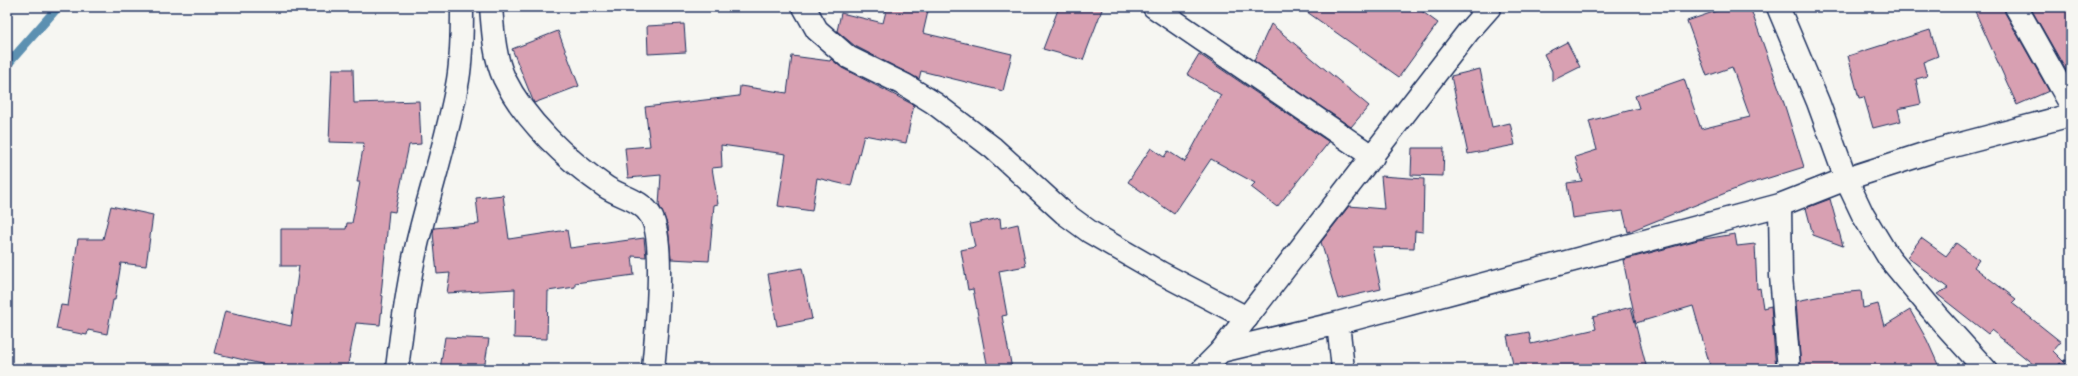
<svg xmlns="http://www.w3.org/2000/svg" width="2078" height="376" viewBox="0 0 2078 376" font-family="Delius,sans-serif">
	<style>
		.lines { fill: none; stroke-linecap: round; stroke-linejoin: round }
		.stream { stroke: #5c90b1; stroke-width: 9 }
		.building { fill: #d8a0b2; stroke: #1b2f5e }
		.street-casing { stroke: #1b2f5e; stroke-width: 25 }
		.secondary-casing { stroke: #1b2f5e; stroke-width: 25 }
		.path { stroke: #1b2f5e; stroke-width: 2.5; stroke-dasharray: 3 3; stroke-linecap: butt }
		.street { stroke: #f6f6f2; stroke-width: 22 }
		.secondary { stroke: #f6f6f2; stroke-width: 22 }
	</style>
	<rect width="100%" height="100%" fill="#f6f6f2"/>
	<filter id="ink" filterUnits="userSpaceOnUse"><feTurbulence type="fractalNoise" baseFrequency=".025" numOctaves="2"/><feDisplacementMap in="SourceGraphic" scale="8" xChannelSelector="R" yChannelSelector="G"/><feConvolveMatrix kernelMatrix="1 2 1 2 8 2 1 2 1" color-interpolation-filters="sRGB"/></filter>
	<g filter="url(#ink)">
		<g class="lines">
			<path class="stream" d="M7,65L58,7"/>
		</g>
		<path class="building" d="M887,7H929L923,33L1012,54L1003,91L921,71L919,79L855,46L837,31L841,13L883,23Z
			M1059,7H1103L1083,60L1043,49Z
			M1300,7H1416L1438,23L1399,77Z
			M1728,7H1750L1782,97L1804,167L1743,186L1628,232L1623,211L1572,218L1567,183L1582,181L1575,157L1597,150L1589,121L1639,108L1635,96L1684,79L1701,129L1750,117L1732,67L1707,76L1687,21Z
			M1973,7H2004L2005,13L2049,91L2017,105Z
			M2030,7H2071V79Z
			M684,24L686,52L648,54L647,26Z
			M1271,24L1369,106L1351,127L1254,61Z
			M1930,30L1938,56L1923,62L1927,76L1916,79L1921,104L1898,109L1901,121L1873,128L1864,97L1859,98L1848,56Z
			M558,31L579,86L534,103L512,49Z
			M1567,42L1580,67L1552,81V71L1544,54Z
			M1199,54L1329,142L1277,207L1251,187L1255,183L1211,159L1174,214L1128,182L1151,148L1164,157L1168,151L1185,162L1221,95L1187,74Z
			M792,56L830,61L831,59L842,68L914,105L906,143L864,135L851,186L817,178L812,211L778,206L786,154L721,145L722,167L712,168L718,204L714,205L709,261L671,259L668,226L659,205L661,175L628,178L625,148L650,146L645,107L739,96L740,86L787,93Z
			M332,69H353L354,103L419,101L421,144L409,145L395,212L389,211L381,295L383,296L380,325L356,323L347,369H283L214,353L225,311L291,326L299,266H281V229H346L347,223H352L360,182H357L364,143L329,142Z
			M1480,69L1492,127L1510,123L1515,145L1468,154L1451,76Z
			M1412,148H1444L1443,176L1411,175Z
			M1381,176L1424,179L1423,232L1415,231L1414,248L1372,247L1381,289L1338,299L1321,242L1349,206L1384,209Z
			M503,195L509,239L567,230L570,248L644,238L646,257L632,256L634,275L575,283V287L548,291L547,339L514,338L515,289L447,293L450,273L437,274L433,233L434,228L479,224L476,198Z
			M1830,199L1843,246L1813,235L1806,208Z
			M111,206L153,215L146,266L121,263L115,300H113L107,334L88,330L87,335L56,329L61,305L68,306L78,239H103Z
			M1000,218L1001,228L1018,224L1026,266L999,271L1007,315L1002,316L1012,369H988L973,289L968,290L961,250L975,247L970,224Z
			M1735,234L1737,246L1755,244L1757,289L1760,288L1763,308L1771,306L1776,369H1711L1693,306L1636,323L1623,260L1698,240Z
			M1921,238L1946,256L1956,243L1979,260L1974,267L2016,299L2012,303L2061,342L2053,351L2071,369H2039L1991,330L1988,334L1937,294L1948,288L1907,257Z
			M802,268L812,319L777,326L768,274Z
			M1861,291L1863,308L1878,304L1884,326L1910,310L1927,340L1940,369H1801L1796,301L1837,293Z
			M1631,307L1647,369H1514L1507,336L1529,332L1531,344L1596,329L1593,317Z
			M445,337L489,339L484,369H440Z"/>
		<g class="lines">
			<defs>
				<path id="street" d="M491,7C493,30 494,56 504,78C525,121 567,160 606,187C621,197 642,200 651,216C666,241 656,337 653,369
					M804,7L817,30L848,57L905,85L934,103L993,148L1064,213L1090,232L1161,273L1247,318
					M1154,7L1373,157
					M1778,7L1818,102L1846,179L1863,215L1889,258L1937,316L1985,369
					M2016,7L2071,105
					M1780,205L1781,276L1789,369
					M1338,323L1343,369
					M1221,351L1338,323L1780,205L1846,179L1930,152L2071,115
					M397,369C402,326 408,282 418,240C431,187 449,133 458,80C462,56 462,31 462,7"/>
				<path id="secondary" d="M1203,369L1221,351L1468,32L1490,7"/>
			</defs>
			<use href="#street" class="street-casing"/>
			<use href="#secondary" class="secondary-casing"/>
			<path class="path" d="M2054,369L2071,356"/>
			<use href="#street" class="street"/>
			<use href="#secondary" class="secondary"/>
		</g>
	</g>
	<rect width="2078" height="376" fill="none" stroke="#f6f6f2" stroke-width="24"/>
	<rect x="12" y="12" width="2054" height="352" fill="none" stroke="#1b2f5e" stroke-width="1.5" filter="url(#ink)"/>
</svg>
